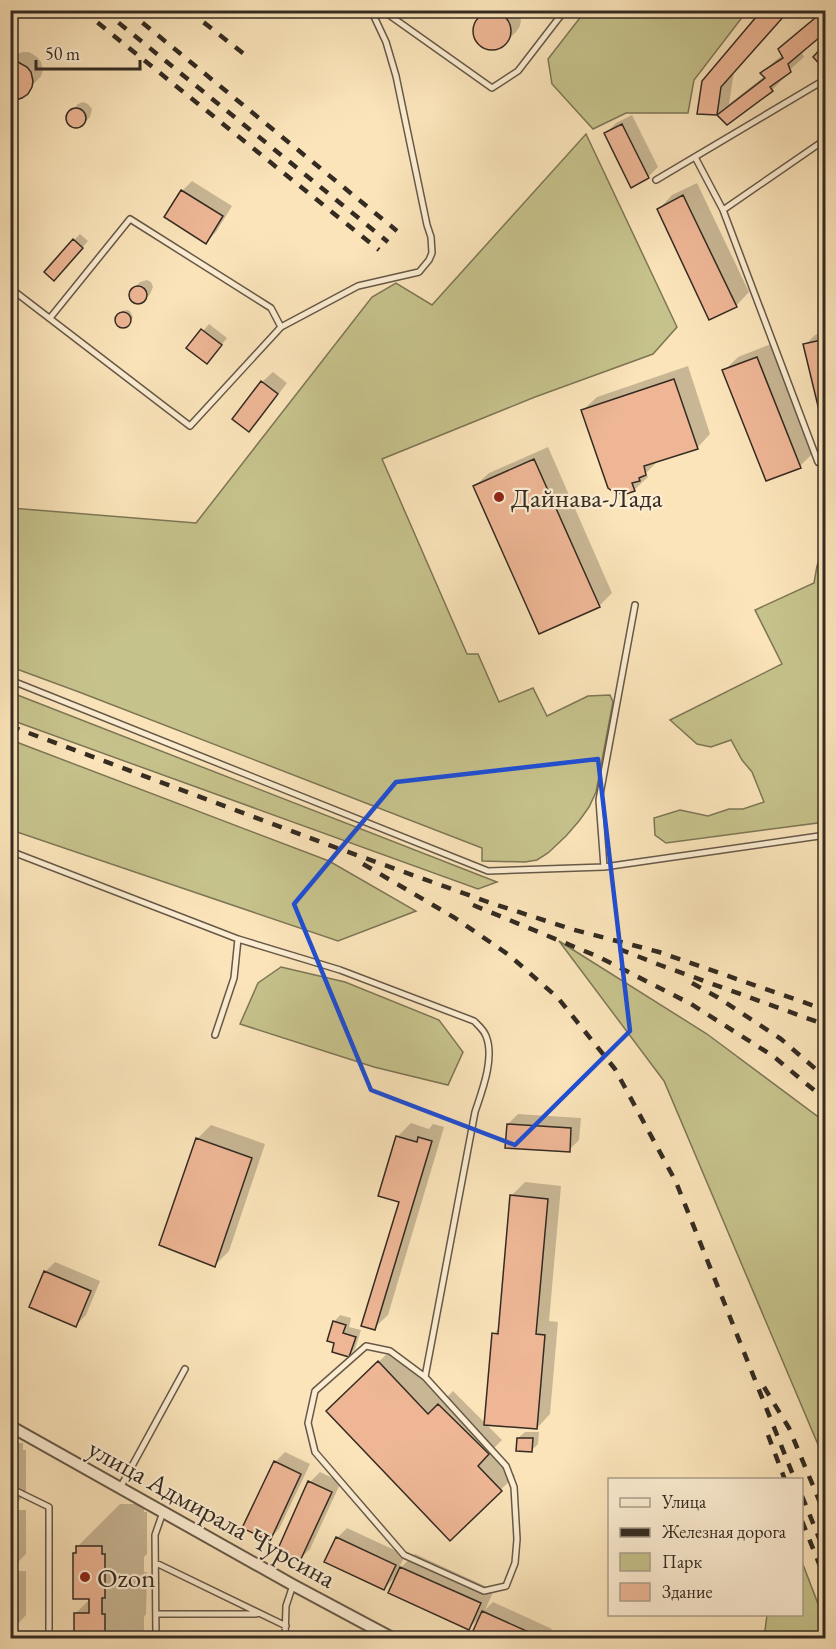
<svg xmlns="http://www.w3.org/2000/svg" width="836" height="1649" viewBox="0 0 836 1649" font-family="'EB Garamond',serif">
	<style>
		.green { fill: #c6c28b; stroke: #7d7656; stroke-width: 1.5 }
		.shadow { fill: #0003 }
		.building { fill: #eeb695; stroke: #342b22; stroke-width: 1.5 }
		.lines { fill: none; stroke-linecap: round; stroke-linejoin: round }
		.service-casing { stroke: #665948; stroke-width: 8 }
		.minor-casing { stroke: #665948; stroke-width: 14 }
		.service { stroke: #fcedd2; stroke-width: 5 }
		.minor { stroke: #fcedd2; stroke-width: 10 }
		.rail { stroke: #342b22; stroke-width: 4.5; stroke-dasharray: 10 10; stroke-linecap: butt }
		.marked { fill: none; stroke: #1d4ed8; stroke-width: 4.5; stroke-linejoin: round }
		.poi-dot { fill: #8f2418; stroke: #fcedd2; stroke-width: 2 }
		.labels { text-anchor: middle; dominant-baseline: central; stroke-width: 4.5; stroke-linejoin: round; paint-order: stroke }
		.poi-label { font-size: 27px; fill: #342b22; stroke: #fcedd2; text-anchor: start }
		.street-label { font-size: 27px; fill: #342b22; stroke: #fcedd2 }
	</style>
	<rect width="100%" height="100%" fill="#fbe4ba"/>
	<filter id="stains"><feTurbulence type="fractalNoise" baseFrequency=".00333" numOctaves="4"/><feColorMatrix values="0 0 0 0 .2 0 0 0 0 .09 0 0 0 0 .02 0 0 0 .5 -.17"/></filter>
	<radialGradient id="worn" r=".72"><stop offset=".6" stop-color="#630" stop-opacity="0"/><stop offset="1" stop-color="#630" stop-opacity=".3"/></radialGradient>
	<path class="green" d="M586,10H747V11L694,80L688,113H626L593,129L552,84L548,59Z
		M586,134L677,327L653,354L535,397L382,459L467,654H478L499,702L533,688L547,716L588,696L610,695L613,702L596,792L589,807L579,821L566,836L548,853L537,860L525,862L482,861V848L79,692L11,667V508L196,523L372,297L396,283L432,305Z
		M825,555V822L666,843L655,835L654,818L680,810L708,816L729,809H743L764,802L752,772L742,760L731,740L711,747L697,744L670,720L782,664L755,610L814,583L817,566L821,556Z
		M11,692L20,696L497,882L478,889L11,720Z
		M11,740L329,861L416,911L338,941L11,830Z
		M559,941L707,1034L825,1122V1461L664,1081Z
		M281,967L345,982L439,1020L463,1052L448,1085L374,1067L240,1024L258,983Z
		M802,1562L825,1622V1638H764L767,1615L802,1614Z"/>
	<path class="shadow" d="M487,10H518L521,20L520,26L516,32L500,47L494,49L482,46L477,41L474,35V29L477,21Z
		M826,10L801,51L804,57L784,75L786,76L772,90L727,123L717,114L699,113L734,72L729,104L765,76L762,73L776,60L783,55L780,49L794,36Z
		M23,52H29L37,57L41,62L43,70L41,76L22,97L10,98V59L14,55Z
		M83,102L88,104L92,109L90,117L83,124L74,127L68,122L67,116L78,104Z
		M632,115L658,167L648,177L606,133L616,123Z
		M192,181L232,206L216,232L206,242L182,191Z
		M697,183L749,292L736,306L659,209L672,195Z
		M80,234L88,241L61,272L74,240Z
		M147,280L151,282L153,287L150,294L143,301L138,302L134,300L131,294L133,289L140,282Z
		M127,310L130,311L133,317L128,325L124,327L118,324L116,320L119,314L122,311Z
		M209,324L227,338L213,356L188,348Z
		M826,332V429L805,345L815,335Z
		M771,344L813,453L800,466L724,371L738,357Z
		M688,366L710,434L697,448L659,460L646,473L648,477L634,490L583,410L597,397Z
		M273,372L287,383L259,420L249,430L262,382Z
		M548,447L612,593L599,606L475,486L489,473Z
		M518,1114L581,1118L579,1140L569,1150L508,1124Z
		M411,1123L429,1129L433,1124L444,1127L388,1315L374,1328L401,1201L398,1136Z
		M211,1125L265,1144L229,1251L215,1265L197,1139Z
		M525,1182L561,1186L549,1321L558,1322L550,1414L537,1428L494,1334L500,1327L511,1196Z
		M55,1262L100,1281L86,1315L76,1325L45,1272Z
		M340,1315L351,1318L349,1327L361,1330L355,1349L349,1355L336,1342L334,1322Z
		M392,1349L443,1401L453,1391L502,1440L491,1451L515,1476L450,1538L341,1398Z
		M525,1432H539L538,1444L532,1450L518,1438Z
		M10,1443H23V1450H26V1493L12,1508V1510H26V1554L13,1567V1571H26V1615L15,1627V1632H27V1638H10Z
		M285,1452L310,1464L279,1529L269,1539L275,1462Z
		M320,1472L341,1482L310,1549L300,1559L310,1482Z
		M120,1504H144V1512H147V1554L144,1557V1572H147L146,1614L144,1617V1632H147V1638H76V1613L92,1597L75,1554L78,1551V1546Z
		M347,1528L405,1555L398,1570L415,1554L494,1590L485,1610L493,1602L552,1629L547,1638H488L474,1632L480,1617L469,1628L397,1575L384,1589L337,1538Z"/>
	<path class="building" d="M762,10H792L785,15L721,87L717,115L697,114L702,81Z
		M813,10H826V32L788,64L791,72L770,87L773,91L727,125L717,115L765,78L760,73L783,58L778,49L815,18Z
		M473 31a19 19 0 1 1 38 0a19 19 0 1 1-38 0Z
		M826,39V69L825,70L813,57L823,46L821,43Z
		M12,61L18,62L27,67L31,72L33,81L32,87L28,94L22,98L16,100L10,99V62Z
		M66 118a10 10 0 1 1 20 0a10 10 0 1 1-20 0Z
		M622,124L649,178L631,188L604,133Z
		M181,190L223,216L206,244L164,217Z
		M683,195L737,307L709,320L657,209Z
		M73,239L83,248L54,281L44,272Z
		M129 295a9 9 0 1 1 18 0a9 9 0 1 1-18 0Z
		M115 320a8 8 0 1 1 16 0a8 8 0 1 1-16 0Z
		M201,329L222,345L207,364L186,348Z
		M826,339V430L824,431L803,344Z
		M757,357L801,468L766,481L722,370Z
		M674,379L698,449L644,466L646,475L639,478L640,481L632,483L635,491L626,494L615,493L608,488L581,410Z
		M261,381L278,394L249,432L232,419Z
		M534,459L600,607L539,634L473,486Z
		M507,1124L571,1128L570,1152L505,1148Z
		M396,1136L417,1142L418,1137L432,1141L375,1330L361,1326L399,1202L378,1196Z
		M196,1138L252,1158L215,1267L159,1245Z
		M510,1195L548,1199L536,1334L545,1335L537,1429L484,1425L492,1333L498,1334Z
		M44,1271L91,1291L76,1327L29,1307Z
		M333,1321L346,1325L343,1333L356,1337L349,1357L332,1352L334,1343L327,1341Z
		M378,1361L428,1414L438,1404L489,1454L478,1466L502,1491L450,1541L326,1411Z
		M517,1438H533L532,1452L516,1451Z
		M274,1461L301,1474L270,1541L242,1528Z
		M308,1481L332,1492L300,1561L277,1551Z
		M336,1537L396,1565L384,1590L324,1562Z
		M76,1546H102V1554H105V1598H102V1614H105V1638H74V1613H89V1599H73V1553H76Z
		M400,1567L481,1603L469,1630L388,1593Z
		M482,1611L542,1638H484L472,1633Z"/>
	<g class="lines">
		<defs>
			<path id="service" d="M382,10L492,88L518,71L565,10
				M695,157L723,210L818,462
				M656,180L826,79
				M723,210L826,139
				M10,288L190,426L281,327L271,308L130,219L50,318
				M281,327L358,286L419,272L429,260L432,253L431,237L427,225L396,76L386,42L371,10
				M10,680L488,871L604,867L826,835
				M10,851L238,939L340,970L474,1021C478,1025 484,1030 486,1036C495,1058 482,1091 475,1112L425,1377
				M604,867L599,800L635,605
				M215,1035L234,978L238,939
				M366,1346L390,1351L425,1377L506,1466L514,1487L517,1539L515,1563L506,1586L484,1591L404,1555L315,1452L308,1423L315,1391Z
				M10,1488L49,1507V1638
				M120,1488L185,1369
				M156,1563L286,1626
				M156,1614H256
				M156,1638L155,1535L163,1512
				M285,1638L286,1606L293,1585"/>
			<path id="minor" d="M10,1426L293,1585L392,1638"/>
		</defs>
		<use href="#service" class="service-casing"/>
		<use href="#minor" class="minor-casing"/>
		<use href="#service" class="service"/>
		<use href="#minor" class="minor"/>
		<path class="rail" d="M82,10L379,250
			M103,10L388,242
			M127,10L397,231
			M188,10L249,58
			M10,726L337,848L488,902L571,929L659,952L826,1010
			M363,864L455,918L509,955L558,998L615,1069L676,1182L795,1480
			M473,905L599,957L691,1004L773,1056L826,1100
			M619,949L660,965L826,1025
			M692,983L717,997L781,1039L826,1078
			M764,1387L789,1428L826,1517
			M768,1435L785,1480
			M802,1496L826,1555
			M802,1521L826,1581"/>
	</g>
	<path class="marked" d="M598,759L630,1031L515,1145L371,1090L294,904L396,782Z"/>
	<g class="poi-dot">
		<circle cx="499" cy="497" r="6"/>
		<circle cx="85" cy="1577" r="6"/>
	</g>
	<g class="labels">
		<g class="poi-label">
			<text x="511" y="497">Дайнава-Лада</text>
			<text x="97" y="1577">Ozon</text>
		</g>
		<g class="street-label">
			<text transform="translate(212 1513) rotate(29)">улица Адмирала Чурсина</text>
		</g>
	</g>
	<rect width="836" height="1649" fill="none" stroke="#fbe4ba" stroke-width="36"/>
	<rect x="12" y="12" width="812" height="1625" fill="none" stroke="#342b22" stroke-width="3"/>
	<rect x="18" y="18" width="800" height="1613" fill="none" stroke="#342b22" stroke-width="1.5"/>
	<rect x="608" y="1478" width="195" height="138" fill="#fcedd2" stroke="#ac9f8c" stroke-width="1.5"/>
	<rect x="620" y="1498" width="30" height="9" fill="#fcedd2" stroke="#ac9f8c" stroke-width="1.5"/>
	<text x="662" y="1508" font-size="18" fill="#342b22">Улица</text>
	<rect x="620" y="1528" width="30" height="9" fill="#342b22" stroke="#ac9f8c" stroke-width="1.5"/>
	<text x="662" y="1538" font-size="18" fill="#342b22">Железная дорога</text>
	<rect x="620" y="1553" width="30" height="18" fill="#c6c28b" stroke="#ac9f8c" stroke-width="1.5"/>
	<text x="662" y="1568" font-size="18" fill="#342b22">Парк</text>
	<rect x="620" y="1583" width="30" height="18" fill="#eeb695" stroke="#ac9f8c" stroke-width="1.5"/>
	<text x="662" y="1598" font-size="18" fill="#342b22">Здание</text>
	<path d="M36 60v9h104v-9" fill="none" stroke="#342b22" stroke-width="3"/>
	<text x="45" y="60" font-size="18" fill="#342b22" stroke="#fcedd2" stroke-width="4.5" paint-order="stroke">50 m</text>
	<rect width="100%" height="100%" filter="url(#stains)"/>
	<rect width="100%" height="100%" fill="url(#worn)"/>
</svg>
